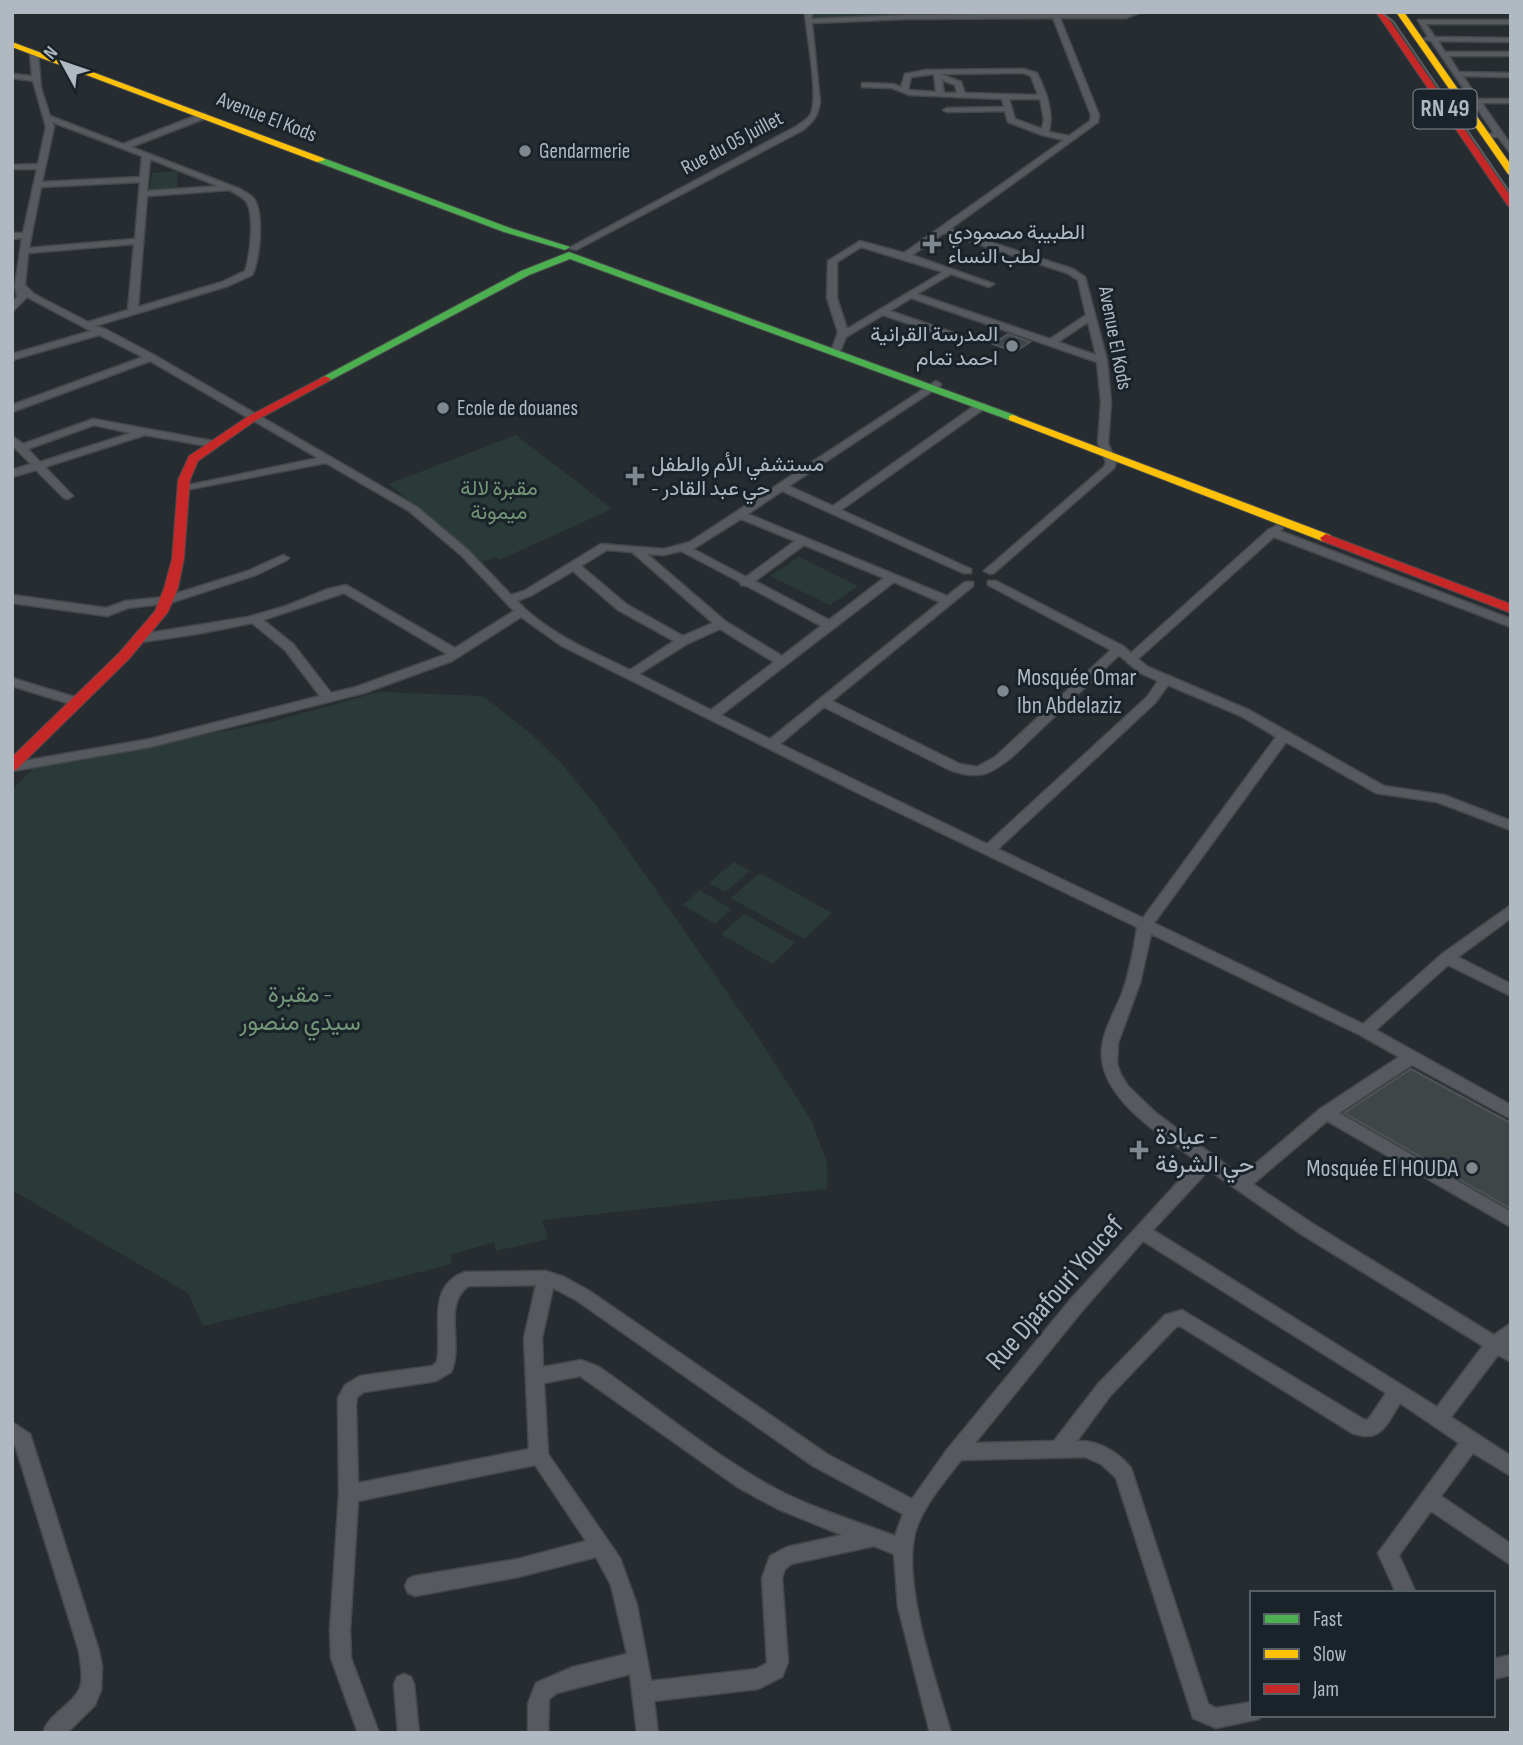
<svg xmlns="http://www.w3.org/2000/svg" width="1523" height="1745" viewBox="0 0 1523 1745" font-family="'Sofia Sans Condensed',Vazirmatn,sans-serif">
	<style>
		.green { fill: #2a3a39 }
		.building { fill: #404548; stroke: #4e5458; stroke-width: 2 }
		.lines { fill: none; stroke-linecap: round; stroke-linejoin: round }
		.street-casing { stroke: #44484b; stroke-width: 3 }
		.fast-casing { stroke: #44484b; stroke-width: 2 }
		.slow-casing { stroke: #44484b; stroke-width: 2 }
		.jam-casing { stroke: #44484b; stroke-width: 2 }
		.street { fill: #565a5f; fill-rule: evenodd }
		.fast { fill: #4caf50; fill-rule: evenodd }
		.slow { fill: #ffc107; fill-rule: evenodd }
		.jam { fill: #c62828; fill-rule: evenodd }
		.tram { stroke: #5a5f62; stroke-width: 2 }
		.poi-dot { fill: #80888f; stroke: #1b232a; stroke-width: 2.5 }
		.labels { text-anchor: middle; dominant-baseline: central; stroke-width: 6; stroke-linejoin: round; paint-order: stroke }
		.far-street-label { font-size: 21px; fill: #b0b9c2; stroke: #1b232a }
		.far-poi-label { font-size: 21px; fill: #b0b9c2; stroke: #1b232a; text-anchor: start }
		.far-park-label { font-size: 21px; fill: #729576; stroke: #1b232a }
		.shield { fill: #1b232a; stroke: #838c94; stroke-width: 2 }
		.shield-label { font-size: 23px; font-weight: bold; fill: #b0b9c2 }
		.poi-label { font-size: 24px; fill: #b0b9c2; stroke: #1b232a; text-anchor: start }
		.park-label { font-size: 24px; fill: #729576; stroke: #1b232a }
		.near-street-label { font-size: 28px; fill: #b0b9c2; stroke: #1b232a }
	</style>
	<rect width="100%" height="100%" fill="#272c30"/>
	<path class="green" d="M813,12H1051V14L824,19L814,18Z
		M178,171L177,190L149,192L152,173Z
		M516,435L612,509L499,560L495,557L483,562L389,484Z
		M799,557L858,586L830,605L770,576Z
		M379,692L483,696L530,733L561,763L595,804L661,897L760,1040L812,1122L827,1163V1189L542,1220L548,1239L496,1251L494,1242L450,1255L452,1264L203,1326L188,1293L12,1190V790L34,768L271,722Z
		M734,862L750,871L725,892L709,883Z
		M760,873L832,913L804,939L731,898Z
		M700,890L731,909L715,924L683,905Z
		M745,914L795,943L772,964L721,934Z"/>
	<path class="building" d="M1008,334L1030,342L1015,352L993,344Z
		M1411,1069L1511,1123V1209L1344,1113Z"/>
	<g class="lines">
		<defs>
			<path id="street" d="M805,12H812V19L906,15L1141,12L1126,18H1060L1099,115L1098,122L950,229L1073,269L1085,277L1107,360L1111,402L1108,443L1116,462L1114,468L994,573L990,574L984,571L1104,467L1106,462L1098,443L1101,402L1097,362L911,298L890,311L969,338V342H963L883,315L846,337L839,354H833L831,352L838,332L827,298L828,261L860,241L904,253L1064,140L1042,135L1008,122L1005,111L947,112L943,110L947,108L1004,107L1002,99L910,95L892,88L862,87V83L893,84L901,87L905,74L926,70L1024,69L1037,73C1046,92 1054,111 1049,132L1069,136L1090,121L1091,115L1053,18L906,19L812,23L820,102C818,116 813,122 803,130L576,250L569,248L797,126C801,123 807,120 810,115C820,99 806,33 805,12ZM1023,73L1031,76L1038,95L965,93L961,82L941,74ZM934,74L936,92L908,90L911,77ZM942,80L955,85L957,93H944ZM1009,99H1040L1044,119L1042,129L1015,119ZM944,233L1067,273L1078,280L1086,315L1050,339L917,294L951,274L989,287L994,284L912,255ZM861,247L943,272L847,329L837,298V262ZM1088,322L1096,355L1058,342Z
				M1418,20H1511V24H1426L1435,37L1511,38V42L1438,41L1445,52H1511V56H1449L1459,72L1511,73V77L1463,76L1478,99H1511V103H1482L1511,145V154L1498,137H1485L1481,135L1494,133L1431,41L1423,39L1428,37Z
				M34,51L38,53L41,88L50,116L123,144L200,114H206V118L131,147L240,189C245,192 250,194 254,199C264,213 260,260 252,275L228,286L95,326L105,329L154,355L417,507L469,551L511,595L524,591L601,544L664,549L690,542L936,381L941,384L940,386L789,486L833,506L977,404H985V408L841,510L971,569V573H963L782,491L748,514L947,596L965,582H973V586L832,701L960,764L977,767L995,757L1111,650L988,585V581H996L1123,646L1131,653L1268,530L1277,525L1283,528L1280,531L1511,619V627L1274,537L1138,659L1148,667L1249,710L1384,786L1444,795L1511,821V830L1437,802L1376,793L1286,742L1154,923L1363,1024L1442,954L1511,905V918L1458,957L1511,984V996L1448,965L1376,1030L1511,1105V1119L1412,1065L1339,1113L1511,1212V1227L1327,1121L1253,1184L1313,1224L1494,1335L1511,1323V1362L1498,1355L1451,1417L1511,1456V1476L1473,1453L1441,1496L1511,1544V1565L1431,1511L1399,1555L1416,1593H1396L1378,1553L1459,1443L1400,1403C1387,1424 1381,1444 1352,1433L1180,1326L1176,1327L1110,1396L1077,1441C1098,1440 1118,1452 1131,1468L1208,1704L1216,1708L1252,1702V1715H1261L1259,1719L1216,1728L1193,1718L1116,1478L1101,1464L1085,1457L961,1460C945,1481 922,1507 915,1533C902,1586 936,1680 951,1733H930L898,1607L894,1554L874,1546L791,1564L785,1569L782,1578L788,1662L782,1677L758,1689L654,1701L658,1733H637L630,1674L557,1693L549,1699L548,1733H528V1704L536,1683L573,1667L627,1654L611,1585L596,1557L518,1577L415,1596L408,1593L405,1586L408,1579L415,1576L518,1559L586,1541L535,1465L358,1501L350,1630L351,1658L379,1733H358L331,1658L330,1630L339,1494L338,1398L345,1385L360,1376L432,1366L437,1362C443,1331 425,1286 465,1272L546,1271L564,1277L588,1290L827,1454L912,1499L946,1451L1070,1300L1197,1161C1160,1134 1091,1094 1103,1041C1107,1023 1117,1007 1123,991C1130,970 1134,949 1137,927L860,794L562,646L521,617L452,661L364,693L150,747L12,771V763L150,739L320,696L285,650L252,623L197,634L141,642L135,638L137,635L248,617L286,606L328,589L346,585L455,648L514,611L461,555L409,511L326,463L180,491V487L184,486L318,458L150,361L12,412V405L143,357L99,335L12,360V354L91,331L27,297L12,312V303L17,297L15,286L22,238L12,239V233H23L37,169H12V165L38,164L46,127L33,81L12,78V74L32,76L30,53ZM52,122L142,156L140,177L42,182L54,127ZM150,159L218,186H219L147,191ZM140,182L135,239L29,248L41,187ZM229,190C235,193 244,197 247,203C255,217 250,257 245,271L222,282L138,307L147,196ZM134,244L128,310L88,322L34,294L25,285L28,253ZM741,519L795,541L746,577L693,549ZM804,545L884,578L829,620L755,581ZM607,550L632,552L713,623L683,636L626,604L581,566ZM681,551L740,582L741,585L747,586L821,626L782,656L725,621L647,554L664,555ZM573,571L618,610L674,641L630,670C591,651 547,633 517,601L532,595ZM894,582L940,602L770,739L721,715ZM344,593L447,654L356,687L331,693L293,644L263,620ZM720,629L774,662L711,710L639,674L687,644ZM1119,655L1140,673L1158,681L1147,697L987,844L780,744L824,707L950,770C979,780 989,775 1012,757ZM1168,685L1241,716L1276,737L1143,918L998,849L1155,703ZM1151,934L1360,1035L1399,1057L1320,1109L1241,1176L1156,1113L1128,1086L1121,1075L1117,1064L1118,1043L1140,983ZM1209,1170L1301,1234L1483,1346L1437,1407L1153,1230ZM1143,1241L1386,1393L1370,1417L1367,1420L1363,1419L1182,1310L1165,1315L1098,1384L1054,1441L975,1443L1082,1311ZM536,1285L524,1338L529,1449L358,1483L356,1405L357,1397L364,1392L436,1381L451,1372C464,1345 442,1306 468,1286ZM553,1288L576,1300L813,1466L903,1514L895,1536C856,1521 814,1509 776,1489C713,1455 658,1408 599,1367L581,1360L543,1367L542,1338ZM580,1376L739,1488L778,1509L842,1535L787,1547L770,1556L762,1578L767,1663L756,1669L651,1681L637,1605L620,1558L548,1454L544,1383Z
				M93,419L213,441L218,444L213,447L145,435L45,467L73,496L68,499L64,498L36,470L12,477V470L31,464L12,445V436L23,444ZM94,425L131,433L40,462L28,449Z
				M283,555L289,558L287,560L256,575L170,603L128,608L107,616L12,603V595L106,608L126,601L165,597L248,571Z
				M12,678L81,699L83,702L77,706L12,686Z
				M12,1422L30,1434L32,1440L99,1651L102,1667L101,1690L95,1705L67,1733H45L44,1730C47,1722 51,1719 57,1713C85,1689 84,1687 79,1651L15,1445L12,1442Z
				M1511,1655V1675L1493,1679V1659Z
				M404,1674L411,1677L414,1684L419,1733H398L394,1684L397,1677Z"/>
			<path id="fast" d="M317,158H323L510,228L570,247L565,250L504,232L317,162Z
				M569,252L1017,416L1019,418L1013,421L1009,420L570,259L529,275L329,381L319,379L521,271Z"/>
			<path id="slow" d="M1396,12H1404L1511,165V175L1508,174Z
				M12,42L323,158L325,160L317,162L12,47Z
				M1013,415L1330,535L1332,538L1326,542L1322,541L1009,420V416Z"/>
			<path id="jam" d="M1376,12H1384L1511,197V207L1508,206Z
				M325,376L331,379L329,381L255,421L198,461L190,480L184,559L178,588L168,612L129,659L17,769L12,771V757L119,653L155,611L164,588L172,559L178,480L189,456L247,417Z
				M1326,534L1511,604V613L1322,541L1320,538Z"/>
		</defs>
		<use href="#street" class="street-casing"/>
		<use href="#fast" class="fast-casing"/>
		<use href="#slow" class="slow-casing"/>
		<use href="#jam" class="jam-casing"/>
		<use href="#street" class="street"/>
		<use href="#fast" class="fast"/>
		<use href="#slow" class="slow"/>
		<use href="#jam" class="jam"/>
		<path class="tram" d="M1381,12L1393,21L1511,194"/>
	</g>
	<g class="poi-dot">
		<circle cx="525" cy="151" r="7"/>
		<path d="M928.5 233.5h7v7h7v7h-7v7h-7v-7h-7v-7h7z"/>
		<circle cx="1012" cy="346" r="7"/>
		<circle cx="443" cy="408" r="7"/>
		<path d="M631.5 465.5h7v7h7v7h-7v7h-7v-7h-7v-7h7z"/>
		<circle cx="1003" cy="691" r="7"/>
		<path d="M1135.5 1139.5h7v7h7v7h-7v7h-7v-7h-7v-7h7z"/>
		<circle cx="1472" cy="1168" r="7"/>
	</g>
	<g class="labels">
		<g class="far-street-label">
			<text transform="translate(267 117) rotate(21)">Avenue El Kods</text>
			<text transform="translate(732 143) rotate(-28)">Rue du 05 Juillet</text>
			<text transform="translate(1115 338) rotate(79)">Avenue El Kods</text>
		</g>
		<g class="far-poi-label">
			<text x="539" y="151">Gendarmerie</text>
			<text x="948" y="232">الطبيبة مصمودي<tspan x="948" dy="24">لطب النساء</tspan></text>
			<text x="998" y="334" text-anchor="end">المدرسة القرانية<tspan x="998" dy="24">احمد تمام</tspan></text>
			<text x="457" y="408">Ecole de douanes</text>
			<text x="651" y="464">مستشفي الأم والطفل<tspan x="651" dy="24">- حي عبد القادر</tspan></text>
		</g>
		<g class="far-park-label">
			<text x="499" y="488">مقبرة لالة<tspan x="499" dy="24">ميمونة</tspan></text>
		</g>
		<rect class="shield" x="1413.5" y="89.5" width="63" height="39" rx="5"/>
		<g class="shield-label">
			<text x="1445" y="109">RN 49</text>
		</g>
		<g class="poi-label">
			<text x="1017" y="677">Mosquée Omar<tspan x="1017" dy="28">Ibn Abdelaziz</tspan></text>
			<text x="1155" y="1136">عيادة -<tspan x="1155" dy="28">حي الشرفة</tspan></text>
			<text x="1458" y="1168" text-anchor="end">Mosquée El HOUDA</text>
		</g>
		<g class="park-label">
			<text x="300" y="994">مقبرة -<tspan x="300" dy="28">سيدي منصور</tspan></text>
		</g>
		<g class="near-street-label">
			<text transform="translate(1055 1293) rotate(-49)">Rue Djaafouri Youcef</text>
		</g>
	</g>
	<rect width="1523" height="1745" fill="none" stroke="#b0b9c2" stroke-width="28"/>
	<rect x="1250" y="1591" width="245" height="126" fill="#1b232a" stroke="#575f67" stroke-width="2"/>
	<rect x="1264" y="1614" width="35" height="10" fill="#4caf50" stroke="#575f67" stroke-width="2"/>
	<text x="1313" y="1626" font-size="21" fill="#b0b9c2">Fast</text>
	<rect x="1264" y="1649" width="35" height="10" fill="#ffc107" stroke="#575f67" stroke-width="2"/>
	<text x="1313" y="1661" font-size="21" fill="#b0b9c2">Slow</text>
	<rect x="1264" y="1684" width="35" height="10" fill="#c62828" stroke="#575f67" stroke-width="2"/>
	<text x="1313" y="1696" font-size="21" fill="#b0b9c2">Jam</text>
	<g transform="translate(63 63) rotate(310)" stroke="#1b232a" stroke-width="5" paint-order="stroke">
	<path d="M0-5L12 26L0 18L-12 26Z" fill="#b0b9c2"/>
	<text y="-10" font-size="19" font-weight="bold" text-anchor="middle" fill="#b0b9c2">N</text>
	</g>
</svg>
